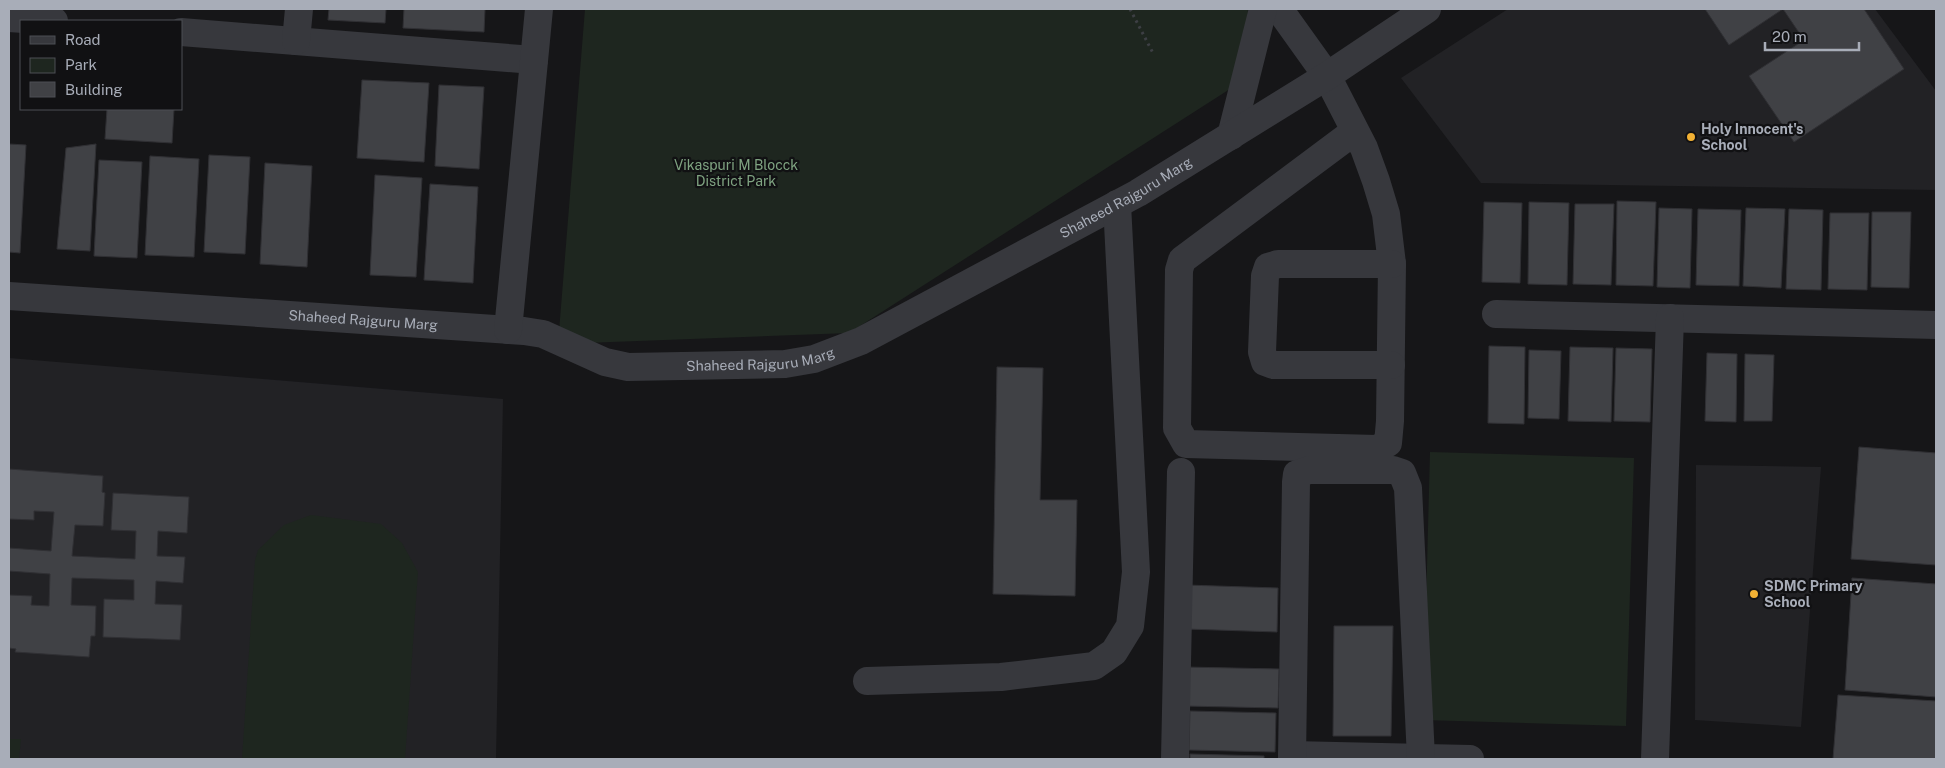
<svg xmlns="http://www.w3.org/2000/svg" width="1945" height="768" viewBox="0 0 1945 768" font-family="'Public Sans',sans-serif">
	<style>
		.built { fill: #222225 }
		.green { fill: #1e261f }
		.building { fill: #404145; stroke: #303034 }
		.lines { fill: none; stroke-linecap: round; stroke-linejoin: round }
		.path { stroke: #3d3f44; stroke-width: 3; stroke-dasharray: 2.5 4; stroke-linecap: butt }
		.minor { stroke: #37383d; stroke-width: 28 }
		.poi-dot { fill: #f2b134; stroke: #111113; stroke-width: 2 }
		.labels { text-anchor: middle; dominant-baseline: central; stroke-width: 4.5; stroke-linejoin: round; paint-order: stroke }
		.poi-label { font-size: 14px; font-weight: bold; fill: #a8adb8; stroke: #111113; text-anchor: start }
		.park-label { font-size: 14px; fill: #7fa381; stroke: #111113 }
		.street-label { font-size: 14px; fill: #a8adb8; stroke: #111113 }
	</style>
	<rect width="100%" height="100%" fill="#161618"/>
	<path class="built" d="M1508,9H1875L1936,91V190L1481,183L1401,78Z
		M9,358L503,399L496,759H9Z
		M1696,465L1821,467L1801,727L1695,720Z"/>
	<path class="green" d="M585,9H1248L1244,80L849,333L558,344Z
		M1430,452L1634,458L1626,726L1423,720Z
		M311,515L381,524L402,543L418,572L405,759H242L255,560L258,550L284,525Z
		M9,739H21L19,759H9Z"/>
	<path class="building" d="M329,9H386L385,23L328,20Z
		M404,9H485L484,32L403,28Z
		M1705,9H1783L1729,45Z
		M1783,9H1864L1904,69L1794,142L1749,76L1804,40Z
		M362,80L429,83L424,162L357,158Z
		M439,85L484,87L479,169L435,166Z
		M107,109H174L172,143L105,139Z
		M9,144L26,145L20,253L9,252Z
		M96,144L90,251L57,249L66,148Z
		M209,155L250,157L245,254L204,252Z
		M150,156L199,159L194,257L145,255Z
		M99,160L142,162L137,258L94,256Z
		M265,163L312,166L307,267L260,264Z
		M375,175L422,178L416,277L370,275Z
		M430,184L478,187L473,283L424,280Z
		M1617,201L1656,202L1653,286L1616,285Z
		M1484,202L1522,203L1520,283L1482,282Z
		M1529,202L1569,203L1567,285L1528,284Z
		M1575,204H1614L1611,285L1573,284Z
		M1659,208L1692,209L1690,288L1657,287Z
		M1746,208L1785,209L1781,288L1743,286Z
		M1698,209L1741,210L1739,286L1696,285Z
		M1789,209L1823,210L1821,290L1786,289Z
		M1872,212H1911L1909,288L1871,287Z
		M1830,213H1869L1867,290L1828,289Z
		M1489,346L1525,347L1524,424L1488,423Z
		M1570,347L1613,348L1611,422L1568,421Z
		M1616,348L1652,349L1650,422L1614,421Z
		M1529,350L1561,351L1559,419L1528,418Z
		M1707,353L1737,354L1736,422L1705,421Z
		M1745,354L1774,355L1772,421H1744Z
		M997,367L1043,368L1040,500H1077L1075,596L993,594Z
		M1859,447L1936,453V565L1851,559Z
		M9,469L103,476L102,492L105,493L103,526L75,525L72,556L135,559L136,531L111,530L113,493L189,497L187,533L158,531L157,556L185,557L183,583L156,581L155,604L182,605L180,640L103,637L104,599L134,600V580L72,578L71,605L96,606L95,636H91L89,657L15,652L16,649L9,648V595L32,596L31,605L49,606L50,574L9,571V548L51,551L54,512L34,511V520L9,519Z
		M1852,578L1936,584V697L1845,690Z
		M1186,585L1278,588L1277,632L1186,629Z
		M1334,626H1393L1391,736H1333Z
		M1185,667L1279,669L1278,708L1184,706Z
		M1838,695L1936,701V759H1833Z
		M1190,711L1276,713L1275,752L1189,750Z
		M1190,754L1264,756V759H1190Z"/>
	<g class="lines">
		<path class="path" d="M1130,9L1154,55"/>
		<g class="minor">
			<path d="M1279,9L1327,76L1364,148L1376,181L1386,214L1392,264L1390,421L1388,443L1377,449L1186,444L1177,428L1179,270L1182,260L1355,131"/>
			<path d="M9,18L54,21"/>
			<path d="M181,32L534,60"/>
			<path d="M296,41L299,9"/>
			<path d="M1231,136L1263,9"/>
			<path id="s1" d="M9,296L524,331L543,334L605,362L628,367L785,364L814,359L861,341L1138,193L1327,76L1427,9"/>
			<path d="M1496,314L1936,325"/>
			<path d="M508,330L539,9"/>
			<path d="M1391,365H1273L1265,362L1262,352L1265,276L1268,267L1278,264H1392"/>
			<path d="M867,681L1001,677L1094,666L1114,652L1130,626L1136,572L1117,204"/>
			<path d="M1292,755L1470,759"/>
			<path d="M1175,759L1181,472"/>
			<path d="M1292,759L1296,482L1297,474L1309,470H1393L1402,473L1408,488L1421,758"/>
			<path d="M1655,759L1670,318"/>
		</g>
	</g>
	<g class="poi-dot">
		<circle cx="1691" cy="137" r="5"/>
		<circle cx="1754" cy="594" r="5"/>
	</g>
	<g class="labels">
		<g class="poi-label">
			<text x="1701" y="129">Holy Innocent's<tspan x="1701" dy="16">School</tspan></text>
			<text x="1764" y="586">SDMC Primary<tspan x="1764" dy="16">School</tspan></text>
		</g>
		<g class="park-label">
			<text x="736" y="165">Vikaspuri M Blocck<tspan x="736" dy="16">District Park</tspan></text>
		</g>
		<g class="street-label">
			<text stroke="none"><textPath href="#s1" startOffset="1165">Shaheed Rajguru Marg</textPath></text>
			<text stroke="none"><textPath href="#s1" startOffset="355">Shaheed Rajguru Marg</textPath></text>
			<text stroke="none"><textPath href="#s1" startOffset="760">Shaheed Rajguru Marg</textPath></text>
		</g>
	</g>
	<rect width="1945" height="768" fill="none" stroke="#a8adb8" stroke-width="20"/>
	<rect x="20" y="20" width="162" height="90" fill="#111113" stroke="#4d4f55"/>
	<rect x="30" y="36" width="25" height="8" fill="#37383d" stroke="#4d4f55"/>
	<text x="65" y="45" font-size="15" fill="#a8adb8">Road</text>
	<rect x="30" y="58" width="25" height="15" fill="#1e261f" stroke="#4d4f55"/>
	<text x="65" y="70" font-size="15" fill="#a8adb8">Park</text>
	<rect x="30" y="82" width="25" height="15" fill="#404145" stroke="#4d4f55"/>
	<text x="65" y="95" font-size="15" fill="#a8adb8">Building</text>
	<path d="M1765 42v8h94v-8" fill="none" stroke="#a8adb8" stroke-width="2.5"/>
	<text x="1772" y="42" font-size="15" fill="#a8adb8" stroke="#111113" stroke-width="4" paint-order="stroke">20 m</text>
</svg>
